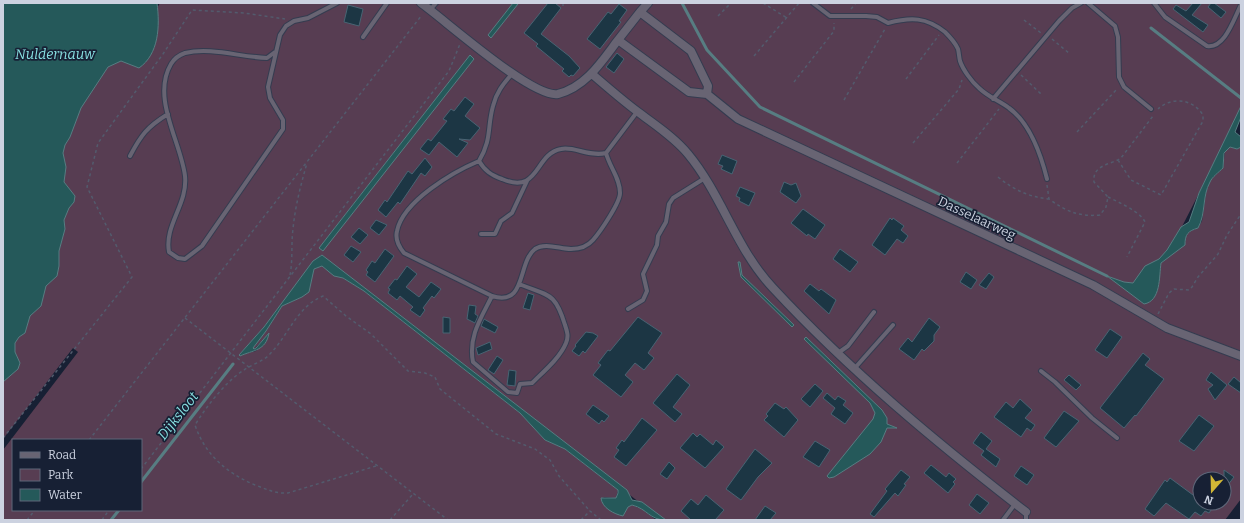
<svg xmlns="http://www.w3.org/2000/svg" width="1244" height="523" viewBox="0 0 1244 523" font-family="Bitter,serif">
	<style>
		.green { fill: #573d52; fill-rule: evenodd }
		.water { fill: #25595a; stroke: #577d82 }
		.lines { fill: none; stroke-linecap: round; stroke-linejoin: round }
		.stream { stroke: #577d82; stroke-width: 3 }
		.building { fill: #1c3644; stroke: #486473 }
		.lane-casing { stroke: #343c50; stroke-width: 6 }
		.street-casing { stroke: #343c50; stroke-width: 10 }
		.path { stroke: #535b6d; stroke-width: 1.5; stroke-dasharray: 3 3; stroke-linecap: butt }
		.lane { stroke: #686473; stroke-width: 4 }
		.street { stroke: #686473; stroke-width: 8 }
		.labels { text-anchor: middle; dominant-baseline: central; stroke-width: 3.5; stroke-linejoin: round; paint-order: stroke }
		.street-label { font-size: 13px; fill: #ccd2e0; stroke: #172034 }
		.water-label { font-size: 14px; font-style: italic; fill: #87dfe1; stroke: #172034 }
	</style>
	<rect width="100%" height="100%" fill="#172034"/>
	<path class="green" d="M3,3L136,46L160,3H1241V111L1168,254L1185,245C1185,234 1188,231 1198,228L1202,221L1206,192L1210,180L1223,168L1225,151L1230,147L1237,149L1241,147V499L1225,520H662L321,255L264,327L239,355L256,351L269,334L254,349L253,345L266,331L282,306L302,297L314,269L322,266L334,275L343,278L364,291L520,413L545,440L565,449L618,490L616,498L602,497L628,507L632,505L642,509L656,520H3V450L78,352L73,348L3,439ZM470,56L473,58L319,248ZM13,440H141V510H13ZM1200,479H1224V503H1200Z"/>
	<path class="water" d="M3,3H157C160,26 159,54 139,68L121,61L108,67L81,108L70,137L65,145L63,153L66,167L64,182L75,196L74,202L69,208L64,220L65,229L59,251V266L57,276L46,286L41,306L30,316L25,333L19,337L15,343V352L20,363L18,369L3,382Z
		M513,3L518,4L491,38L488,35Z
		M470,55L474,59L323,251L319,248Z
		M1241,106V117L1235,132L1241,137V147L1237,149L1230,147L1224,153L1223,168C1219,172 1212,177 1210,182C1202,196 1206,214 1198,228C1188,231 1185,234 1185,245L1161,263C1159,277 1161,301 1144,304L1107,276L1124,282L1133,283L1145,266L1159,259L1167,250L1181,227L1189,222L1199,193Z
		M322,255L627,490L632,500L642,502L666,520C649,520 648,509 632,505L628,507L623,516C614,514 602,508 601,498H616L618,493V490L565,449L545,440L520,413L364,291L343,278L334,276L322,266L314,269L309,292L302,297L282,306L266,331L253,348L254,349L256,348L269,333C266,351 253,350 240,356L239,355L264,327L313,261Z
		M738,262H740L742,275L794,325L792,327L741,277Z
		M806,337L882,410L887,418V424L897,428H887L881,442L870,454L834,477L829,478L827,476L873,419L875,413L870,403L804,339Z"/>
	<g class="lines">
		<path class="stream" d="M682,3L707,50L760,107L1107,276
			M1151,28L1241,98
			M141,482L233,364
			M111,520L119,510"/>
	</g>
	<path class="building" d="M548,3H555L561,8L541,34L569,56L580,68L573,76L571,75L569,77L562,71L564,69L536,46L538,44L524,33Z
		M1193,3H1202L1192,15L1208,25L1203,32L1173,9L1176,5L1186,11Z
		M1211,3H1214L1226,12L1221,18L1208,7Z
		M619,4L627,10L619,21L621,22L600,49L587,39L608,12L611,14Z
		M348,5L363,9L359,26L344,22Z
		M617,53L624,59L614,73L606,67Z
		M465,97L474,104L465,116L480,128L470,140L459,139L468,143L457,157L439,142L429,155L420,149L428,139L431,141L447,121L443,119L451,109L454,111Z
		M722,155L737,161L732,174L721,169L723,166L718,164Z
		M425,158L432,167L425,176L421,173L400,204L398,202L386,217L378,210L385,200L387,202L408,171L412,174Z
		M784,182L791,185L796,183L801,196L796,203L780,192Z
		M740,187L755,193L749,206L739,201L740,198L736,196Z
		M803,209L825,225L815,239L808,234L807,236L791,223Z
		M890,218L892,220L893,218L904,226L901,230L908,236L903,243L897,239L885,255L872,245Z
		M376,220L387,225L379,235L370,228Z
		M359,228L368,235L360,244L351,237Z
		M351,246L361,252L353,262L344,255Z
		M385,249L394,256L375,282L366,275L368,272L366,270L372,261L375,263Z
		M840,249L858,262L850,272L833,259Z
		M407,266L417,274L406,287L419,297L431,282L441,289L434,298L432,296L423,308L425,310L420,317L410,310L413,307L400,296L397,300L388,293L390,289L388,288L395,279L397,280Z
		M966,272L977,280L971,289L960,282Z
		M989,273L994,277L986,289L979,285Z
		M810,284L819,291L821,289L836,300L829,314L804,291Z
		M528,293L534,295L530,310L523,308Z
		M469,305L476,306L475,314L478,316L475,323L467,319Z
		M443,317L450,318V333H443Z
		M638,317L662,333L648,353L654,358L644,370L635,363L625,375L633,382L621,397L593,375L601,365L598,363L608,350L610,351Z
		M929,318L940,327L934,335V341L924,351L922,349L914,360L899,349L908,338L912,342Z
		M484,319L498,327L495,333L481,326Z
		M1110,329L1122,337L1107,358L1095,350Z
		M586,332L593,333L598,336L585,353L583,351L579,356L572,351L576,346L575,345Z
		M490,342L492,349L478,355L476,348Z
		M1143,353L1150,359L1145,365L1164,379L1136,416L1135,415L1124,428L1100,408Z
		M497,356L503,360L494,374L488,370Z
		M509,370L516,371L515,386L507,385Z
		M1211,372L1227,385L1215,400L1208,389L1213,385L1206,380Z
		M677,374L690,385L673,407L682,414L675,422L653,403Z
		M1069,375L1081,385L1076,390L1064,380Z
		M1234,377L1241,383V393L1228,384Z
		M815,384L823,391L810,407L801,399Z
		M827,393L835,400L838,396L846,401L843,405L853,413L845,424L831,414L835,408L823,398Z
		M1020,399L1032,410L1025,418L1035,425L1031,431L1027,428L1021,437L994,417L1006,402L1013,408Z
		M775,403L784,409L786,407L798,420L784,437L764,420L768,416L766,414Z
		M593,405L609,416L604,422L602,420L599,424L586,414Z
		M1064,411L1079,421L1056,447L1044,438Z
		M1199,415L1214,426L1194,451L1179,441Z
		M642,418L657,430L626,466L614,457L619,450L616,448L622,440L624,442Z
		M981,432L992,441L986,449L1000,459L996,467L981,455L984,451L973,443Z
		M693,433L697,437L700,434L713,445L716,440L724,447L705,468L680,448Z
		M815,441L830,450L819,467L803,457Z
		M755,449L772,463L758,477L741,500L726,489Z
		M669,462L675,468L667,479L660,474Z
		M931,465L946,477L949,473L956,479L953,482L955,484L948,493L924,473Z
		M1021,466L1034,475L1027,485L1014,476Z
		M901,470L910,477L904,484L906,485L898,496L895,493L874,517L870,514L887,491L885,489Z
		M1224,470L1234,477L1224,490Z
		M1170,478L1193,495L1200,486V503H1216L1209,513L1205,511L1201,516L1195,512L1189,519L1166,503L1154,516L1145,509L1165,480L1167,482Z
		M977,494L989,503L980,514L969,505Z
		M706,495L724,510L715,520H691L681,511L691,499L698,505Z
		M765,506L776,513L770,520H755Z"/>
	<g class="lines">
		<defs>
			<path id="lane" d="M813,3L830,16H866L877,17L888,23C911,17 926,17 945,32C950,37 955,42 958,49C959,53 959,57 960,61C963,70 972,82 979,88C988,97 1000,101 1009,108C1030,123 1041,155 1047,179
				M1088,3L1115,26L1118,37L1119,77L1124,87L1151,109
				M1154,3L1165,17L1207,46C1225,49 1234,18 1241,5
				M430,10L436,3
				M363,37L387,3
				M275,52L267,58C240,57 211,47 185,53C179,55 174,59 171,64C151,98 181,142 185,176C188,204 164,225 169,252L178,258L185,259L202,246L283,129V120L270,98L268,87L280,35L286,26L294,21L308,18L337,3
				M512,74C503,84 496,93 493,106C487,128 492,139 479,161C485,171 491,175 502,179C540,195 534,154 561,149C574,146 589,157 606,153
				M993,99L1059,21L1072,8L1081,3
				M130,156C141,135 147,127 168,114
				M479,161C453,172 403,201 397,231C395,239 399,247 404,253L492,296C527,307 517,263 535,249C545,242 560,249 571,249C579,249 587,247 593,240C600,232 620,203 620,193C620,178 610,168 606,153L637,112
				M481,234H495L501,221L512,213L527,181
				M492,296C481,318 468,337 473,362L508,392L517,393L520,384L532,383C543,372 560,358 566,343C569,336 567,331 565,325C555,292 549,296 519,284
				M628,309L643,300L647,291L643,274L657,245L658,236L666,222L669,204L673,198L705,178
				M838,353L848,346L874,312
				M854,369L893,325
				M1041,371L1055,382L1092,418L1117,438
				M1003,520L1015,504
				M1026,520V512"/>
			<path id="street" d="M421,3C445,20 533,99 558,94C586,87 602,61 618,40L689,92L707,94
				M640,12L648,3
				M618,40L640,12L691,51L708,86L707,94
				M592,74C607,87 622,100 638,112C655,125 674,137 688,154C722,195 736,249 773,288C850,371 937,443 1026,512
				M707,94L738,119L1093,285L1167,328L1241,356"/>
		</defs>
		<use href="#lane" class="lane-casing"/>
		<use href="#street" class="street-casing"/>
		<path class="path" d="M763,3L787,18
			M563,6V3
			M851,9L856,3
			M718,16L731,3
			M1024,20L1041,33
			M1052,39L1070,54
			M754,56L799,3
			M1021,75L1041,94
			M906,79L939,35
			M794,82L834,31V23
			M844,100L885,29
			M1077,132L1117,89
			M913,143L959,89L962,80
			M1118,160L1131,180L1161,195L1203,121V115C1193,99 1172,96 1158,109
			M957,163L999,109
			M998,177C1014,190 1029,197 1049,199
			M1047,185L1049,199C1066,211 1078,217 1100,215L1106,207L1108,197L1094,182C1092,165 1110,165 1121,158L1153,116
			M1108,197C1118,202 1141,212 1145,222L1127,257
			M290,275C293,260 291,244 293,229C295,207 301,184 307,163
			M1158,314L1169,293L1174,289L1189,290L1192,287L1198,277L1218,254L1227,235L1241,214
			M185,318L448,520
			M3,438L132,277L87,187L98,143L163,54L192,10L244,13L285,19
			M89,440L422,15
			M376,466L288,493C276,494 266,489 255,485C227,473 205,455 195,425C206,407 226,381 244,370C251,365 261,362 268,356C288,337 296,307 323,296L346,316L371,334L408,371L425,373L435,377L440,389L496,434L535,449L550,460L559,476L590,511
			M141,469L449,71L460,44
			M27,520L35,510
			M102,520L109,510
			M390,520L414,493
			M581,520L590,511L601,520"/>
		<use href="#lane" class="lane"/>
		<use href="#street" class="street"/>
	</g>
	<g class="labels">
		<g class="street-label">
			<text transform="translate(977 218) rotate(25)">Dasselaarweg</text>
		</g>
		<g class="water-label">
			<text x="55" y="54">Nuldernauw</text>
			<text transform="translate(178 416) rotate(-52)">Dijksloot</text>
		</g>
	</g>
	<rect width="1244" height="523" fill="none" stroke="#ccd2e0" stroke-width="8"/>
	<rect x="12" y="439" width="130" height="72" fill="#172034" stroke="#5f6779"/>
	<rect x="20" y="452" width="20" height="6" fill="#686473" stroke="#5f6779"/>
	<text x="48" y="459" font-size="12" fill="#ccd2e0">Road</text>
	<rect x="20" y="469" width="20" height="12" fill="#573d52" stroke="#5f6779"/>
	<text x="48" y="479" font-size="12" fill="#ccd2e0">Park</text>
	<rect x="20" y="489" width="20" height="12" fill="#25595a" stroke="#5f6779"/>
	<text x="48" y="499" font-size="12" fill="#ccd2e0">Water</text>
	<g transform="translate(1212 491) rotate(200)"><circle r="19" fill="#172034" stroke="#5f6779"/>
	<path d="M0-3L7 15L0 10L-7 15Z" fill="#d2b736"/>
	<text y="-6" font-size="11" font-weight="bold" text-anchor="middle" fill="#ccd2e0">N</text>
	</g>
</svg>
